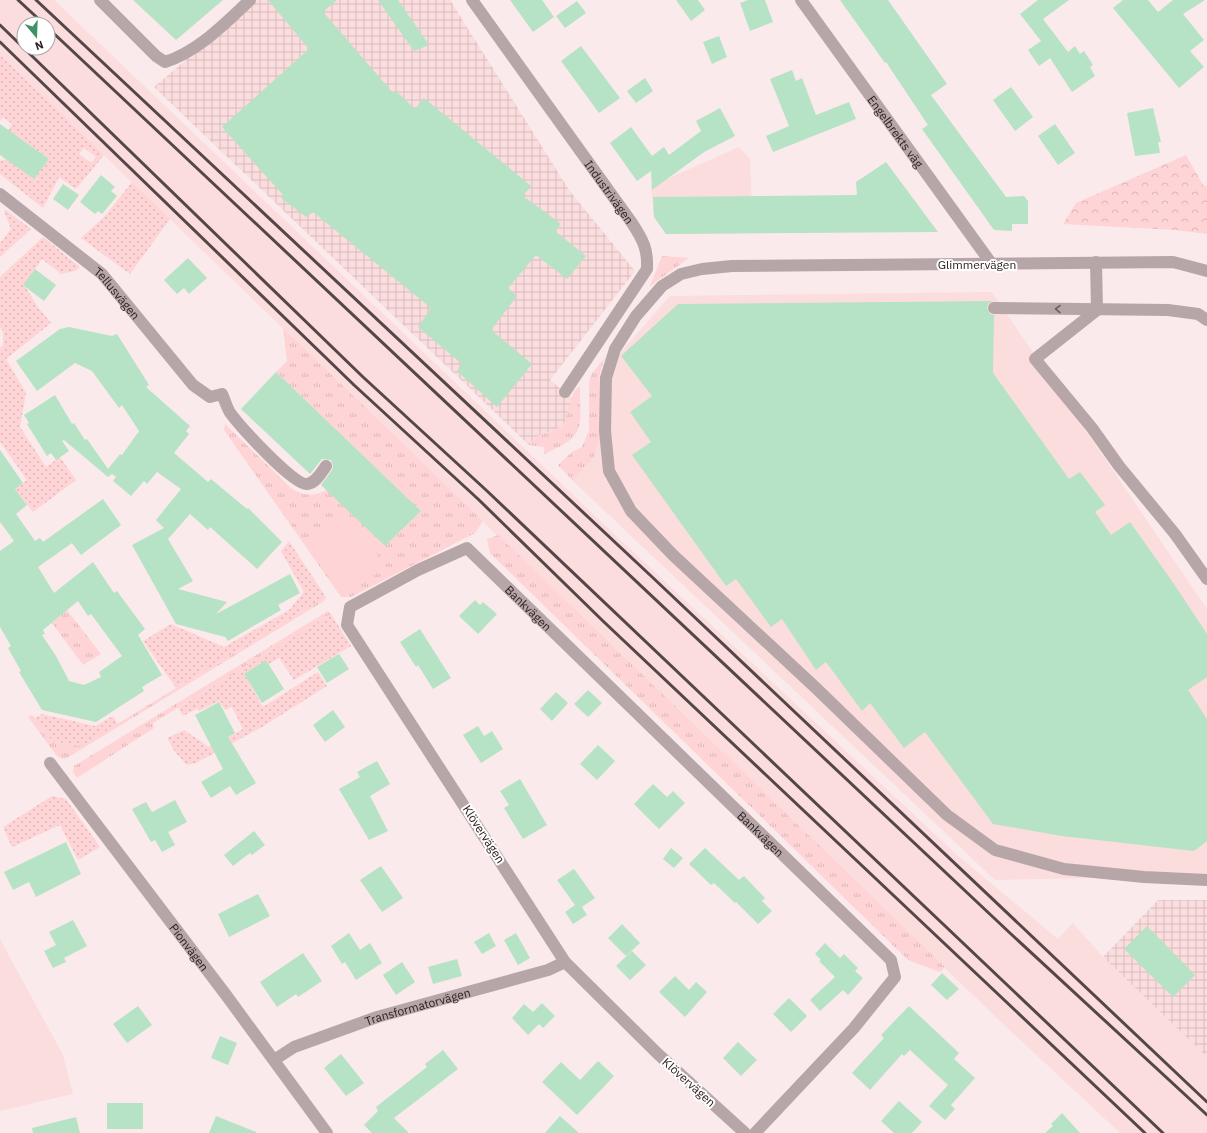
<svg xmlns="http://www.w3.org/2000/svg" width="1207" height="1133" viewBox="0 0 1207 1133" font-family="'IBM Plex Sans',sans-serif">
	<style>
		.built { fill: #fbddde; fill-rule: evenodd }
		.industrial { fill: url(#industrial-grid) }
		.grass { fill: url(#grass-tufts) }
		.forest { fill: url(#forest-crowns) }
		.park { fill: url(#park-dots); fill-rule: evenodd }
		.pitch { fill: #fed4d6 }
		.building { fill: #b6e2c5; fill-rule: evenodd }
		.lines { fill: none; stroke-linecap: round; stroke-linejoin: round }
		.minor { stroke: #b7a6a7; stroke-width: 12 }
		.rail { stroke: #554647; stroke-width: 3 }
		.oneway { stroke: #6c5c5d }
		.labels { text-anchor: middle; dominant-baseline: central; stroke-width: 4; stroke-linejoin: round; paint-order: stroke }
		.street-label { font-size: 12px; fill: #2f2021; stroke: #fff }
	</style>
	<defs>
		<pattern id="industrial-grid" width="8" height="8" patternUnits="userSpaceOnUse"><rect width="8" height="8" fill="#fbddde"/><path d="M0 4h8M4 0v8" fill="none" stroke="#d7bdbe"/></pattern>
		<pattern id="grass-tufts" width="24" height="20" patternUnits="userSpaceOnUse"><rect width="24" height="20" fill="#fed4d6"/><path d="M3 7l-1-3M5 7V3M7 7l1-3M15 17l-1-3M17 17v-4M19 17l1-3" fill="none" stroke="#dab6b7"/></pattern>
		<pattern id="forest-crowns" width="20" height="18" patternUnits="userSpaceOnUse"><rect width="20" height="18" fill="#fed4d6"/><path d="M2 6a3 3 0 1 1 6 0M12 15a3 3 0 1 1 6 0" fill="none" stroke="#dab6b7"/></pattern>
		<pattern id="park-dots" width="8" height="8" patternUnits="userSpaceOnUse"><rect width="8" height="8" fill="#fed4d6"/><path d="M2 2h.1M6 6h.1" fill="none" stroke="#dab6b7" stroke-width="1.8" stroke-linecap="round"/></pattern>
	</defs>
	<rect width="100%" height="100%" fill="#fbeaeb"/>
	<path class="built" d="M0,0H54L611,531L957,855L1058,939L1073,923L1103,957L1207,1057V1133H1120L1002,1023L0,55ZM24,24H48V48H24Z
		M739,147L750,159L753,233L666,234L654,217L651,186Z
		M992,292L1207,609V876L995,880L573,481L594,457L598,405L599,377L670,296Z
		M0,939L63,1055L73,1094L0,1111Z"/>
	<path class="industrial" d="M257,0H450L569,190L635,271L550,380L573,399L563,426L536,437L529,445L154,87Z
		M1158,900H1207V1057L1103,957Z"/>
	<path class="grass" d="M662,256L689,258L650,286Z
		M283,328L483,521L475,533L351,597H341L224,430L225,424L291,488C304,496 312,497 327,490L385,546L421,511L276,372L287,361Z
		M605,357L599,377L601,435L594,457L573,481L558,465L572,452L582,447L589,431V382L591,375Z
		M580,386C580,429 587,436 544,454V447L529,445L536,437L563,426L574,391Z
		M498,535L945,967L940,972L908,960L490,553L487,539Z
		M326,597L324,601L67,758L62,759L57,756L28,717L32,715L35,718L52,741L81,746Z
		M67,610L101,654L83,665L52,623Z
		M328,611L331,614L153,723L154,728L77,778L73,772L74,766Z"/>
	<path class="forest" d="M1186,155L1203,185L1207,186V234L1175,230L1063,224L1076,203Z"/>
	<path class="park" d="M0,55L104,155L76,189L59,177L43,208L0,174V161L6,159L34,179L49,159L13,133L8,131L12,124L3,117L0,121ZM84,148L96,157L91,163L79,154Z
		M132,182L170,219L130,274L81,238L105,216Z
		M6,210L31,229L0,257V243L11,229L4,211Z
		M43,237L80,267L75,271L61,274L42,259L24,285L38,307L51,323L6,359L26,393L20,427L46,467L60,457L76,480L33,512L15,489L27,480L0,442V348L3,346V331L0,327V277Z
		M289,541L326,597L176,688L143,641L171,624L224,647L289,610L304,592L281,551Z
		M331,614L351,646L294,680L279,658L269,664L266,660L244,674L263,707L318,672L327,686L262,727L196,763L187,765L175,752L167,738L184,730L209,747L243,729L232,707L225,710L219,701L199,711L198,708L183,716L178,708Z
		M42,714L95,726L113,716L118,724L81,746L52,741L35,718Z
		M52,796L66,799L100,847L78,860L60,825L12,847L3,827Z"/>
	<path class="pitch" d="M340,518L376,552L384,569L342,595L303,540Z"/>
	<path class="building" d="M133,0H223L176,40Z
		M268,0H337L323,12L393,93L396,91L415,109L424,98L531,186L523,196L561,224L555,231L586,256L567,279L536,255L508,288L517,296L491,330L532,364L497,407L457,371L462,364L418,327L431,308L313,212L306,217L281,198L283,195L222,127L309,49Z
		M378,0H398L429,45L414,51Z
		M510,0H542L554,17L533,32Z
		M676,0H698L705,10L691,21Z
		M748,0H765L773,22L750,31L740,3Z
		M840,0H888L947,84L931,95L1006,197L1024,196L1028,201V224H1012V231L994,230L922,129L928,125L886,62L885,63Z
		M1038,0H1069L1043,19L1068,52L1075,46L1080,54L1084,51L1093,65L1090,67L1095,76L1072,92L1050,58L1039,66L1028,50L1041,41L1020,14Z
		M1123,0H1148L1158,12L1173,0H1205L1183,14L1204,40L1190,51L1204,67L1179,88L1113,8Z
		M577,1L586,13L565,28L556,16Z
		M719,36L727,57L712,64L703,42Z
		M581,46L620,98L599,113L561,61Z
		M792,70L796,81L802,78L816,115L849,102L856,119L773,152L766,136L789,126L770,79Z
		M645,78L653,91L636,103L627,91Z
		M1011,87L1033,117L1015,131L993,100Z
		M720,108L735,136L704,152L652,190L651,171L637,181L610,143L631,127L652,156L664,147L669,155L701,131L696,121Z
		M1153,108L1161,142H1158L1160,153L1135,156L1127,113Z
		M0,124L49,159L34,179L0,155Z
		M1055,124L1075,153L1058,165L1038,136Z
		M886,162L938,232L666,234L654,217L653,197L857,195L856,182Z
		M101,175L115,187L111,191L117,196L102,214L98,211L95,214L80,202Z
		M63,184L79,195L68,210L53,199Z
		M188,258L207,278L189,294L184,288L177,294L164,280Z
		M35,269L56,285L44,301L23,285Z
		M993,301L988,304L987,308L990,314L994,315L993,373L1069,479L1080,472L1105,505L1095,512L1111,535L1130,522L1174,584L1207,634V677L1188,690L1207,719V841L1194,851L1062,836L993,824L925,732L904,748L870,703L862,711L826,662L816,670L782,619L771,627L736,579L726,586L632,455L651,442L630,412L652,396L621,356L678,304Z
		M69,327L112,336L117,334L149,385L146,387L190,426L186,431L189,434L174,453L208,482L211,479L247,509L248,508L282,542L257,569L210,527L208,530L190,514L168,539L193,581L178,589L227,602L216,614L290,574L300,593L278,605L281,610L228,641L225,637L176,624L132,545L164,528L156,520L181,489L157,472L147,484L144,481L131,496L113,481L116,477L112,474L108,477L64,440L62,441L69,451L56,460L51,453L47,456L27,424L29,423L24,415L55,395L72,424L74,423L85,440L87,439L108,469L120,454L122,455L139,431L122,405L119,408L92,371L75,363L37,391L16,361L60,329Z
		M276,372L421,511L385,546L321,485L332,470L333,466L331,460L322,459L310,474L241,409Z
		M0,450L23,483L15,489L27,505L16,514L35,541L40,538L43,542L103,499L121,525L81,555L72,543L38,567L54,593L93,562L114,593L117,591L145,629L138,635L162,675L142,687L144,691L96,722L42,710L19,672L21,671L8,648L11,646L0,627V551L14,541L0,522ZM78,601L88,616L91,614L122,656L99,672L101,677L84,685L69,681L56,656L42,635L45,634L43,630Z
		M475,600L480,605L483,602L497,614L478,634L459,616Z
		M420,629L451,678L433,689L418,665L416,667L400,642Z
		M339,654L349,669L327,683L317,667Z
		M266,660L284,689L262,703L244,674Z
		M588,690L602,703L588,717L574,704Z
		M556,692L568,703L552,721L540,709Z
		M219,702L235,733L228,737L256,783L236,795L230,786L211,798L201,782L223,769L195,715Z
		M333,710L345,727L325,742L313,725Z
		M478,726L484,736L492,731L503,749L481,763L463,735Z
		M598,745L615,761L597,780L580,764Z
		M377,761L390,784L370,796L388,831L369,840L339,789L360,777L357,772Z
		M520,779L547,825L523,839L504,808L509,805L500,791Z
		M653,784L667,797L673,791L685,803L659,829L634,804Z
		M175,800L187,822L168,832L175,845L162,852L155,840L151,842L132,809L146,802L152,812Z
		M254,831L265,845L252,855L250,853L233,866L224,855Z
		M66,842L81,874L36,897L29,882L13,890L4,872Z
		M671,848L683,858L674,868L663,859Z
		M705,848L739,880L744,876L765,898L762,901L772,911L758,924L736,902L735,903L714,883L711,885L689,864Z
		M381,866L403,898L382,912L360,880Z
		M574,869L595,898L582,907L587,915L573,924L565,912L575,905L557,880Z
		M258,894L270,916L229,937L218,914Z
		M73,920L87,946L64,958L66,962L53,968L44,951L56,945L49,932Z
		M622,924L640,943L626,956L608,938Z
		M1147,926L1195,975L1173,997L1124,949Z
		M349,933L360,950L370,943L382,963L356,980L345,962L342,964L331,946Z
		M489,933L496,946L482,954L474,942Z
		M516,933L530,958L518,965L504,940Z
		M825,943L840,958L844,954L858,968L855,971L863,978L848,995L843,990L820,1011L810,1000L835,977L819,961L821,960L815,954Z
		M632,951L646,965L630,980L616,966Z
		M303,953L322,981L298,997L296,994L277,1007L260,982Z
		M457,959L462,976L433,984L428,967Z
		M402,962L415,982L396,995L383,975Z
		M942,973L959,989L947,1000L931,985Z
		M675,976L689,990L696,982L707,992L685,1017L659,992Z
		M789,998L807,1016L791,1032L773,1014Z
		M542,1003L555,1016L543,1028L539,1024L528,1035L512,1018L524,1004L533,1012Z
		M138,1006L152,1025L127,1043L113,1024Z
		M909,1006L959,1053L954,1059L975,1078L951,1105L955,1109L945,1120L929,1106L948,1085L910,1050L904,1056L902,1054L870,1090L852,1073L884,1038L881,1035Z
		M220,1036L237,1043L228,1065L211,1058Z
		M738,1042L757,1060L741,1076L723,1058Z
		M443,1050L458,1069L394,1118L409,1133H372L364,1125L378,1111L376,1107L427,1067L425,1064Z
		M341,1054L364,1083L346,1096L324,1068Z
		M598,1061L614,1076L577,1115L542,1082L561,1062L580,1080Z
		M899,1101L922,1122L912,1133H894L881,1121Z
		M107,1103H143V1129H107Z
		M1062,1113L1080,1133H1045L1053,1126L1051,1124Z
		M216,1116L256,1132V1133H209Z
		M560,1116L579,1133H545Z
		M76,1117L80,1133H33L32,1128Z"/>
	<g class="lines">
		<g class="minor">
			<path d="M100,0L156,56L165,62C199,51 225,23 250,0"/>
			<path id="s1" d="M472,0L632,223C643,240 648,249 647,269L565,392"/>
			<path id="s2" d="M801,0L991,263"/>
			<path id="s3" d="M0,194L102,274L193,385L210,397L222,394C225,400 227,409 231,414C240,426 294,486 307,484C316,483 321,473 326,466"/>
			<path d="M1096,262L1097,310L1035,359L1092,428L1119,466L1175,534L1207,579"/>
			<path d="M1207,271L1173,262L732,266L702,269L681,274L662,286L636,316L615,349L606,378L605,431L609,471L631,511L673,555L817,689L947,815L995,850L1064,869L1144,877L1207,880"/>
			<path d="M994,308L1168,310L1198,314L1207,320"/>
			<path id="s4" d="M50,763L226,995L327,1133"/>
			<path id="s5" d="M274,1060L294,1047L377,1017L548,970L565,962"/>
			<path id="s6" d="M745,1133L658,1054L565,962L347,625L350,607L418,570L467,548L891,960L895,977L854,1028L755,1133"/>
		</g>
		<path class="rail" d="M18,0L44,24
			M36,0L650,575L1207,1102
			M0,25L363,377L486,490L1163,1133
			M48,28L1011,934L1207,1115
			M0,42L354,385L478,499L604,622L1145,1133"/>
	</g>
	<defs><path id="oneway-chevron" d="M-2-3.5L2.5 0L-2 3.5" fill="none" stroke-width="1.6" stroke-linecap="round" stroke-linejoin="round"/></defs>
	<use class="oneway" href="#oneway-chevron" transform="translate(1058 309) rotate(-179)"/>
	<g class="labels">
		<g class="street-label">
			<text stroke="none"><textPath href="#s2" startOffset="162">Engelbrekts väg</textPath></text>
			<text stroke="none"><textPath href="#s1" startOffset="236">Industrivägen</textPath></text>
			<text x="977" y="264">Glimmervägen</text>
			<text stroke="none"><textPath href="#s3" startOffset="154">Tellusvägen</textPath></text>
			<text stroke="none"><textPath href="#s6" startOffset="885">Bankvägen</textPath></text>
			<text stroke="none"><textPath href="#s6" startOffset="1209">Bankvägen</textPath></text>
			<text transform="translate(484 834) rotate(57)">Klövervägen</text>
			<text stroke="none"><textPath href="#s4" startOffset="231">Pionvägen</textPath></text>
			<text stroke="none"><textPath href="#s5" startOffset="154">Transformatorvägen</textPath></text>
			<text transform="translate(689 1082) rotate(42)">Klövervägen</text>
		</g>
	</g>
	<g transform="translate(36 36) rotate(161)"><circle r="19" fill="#ffffff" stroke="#aca6a6"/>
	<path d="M0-3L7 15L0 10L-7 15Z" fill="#3f9264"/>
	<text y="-6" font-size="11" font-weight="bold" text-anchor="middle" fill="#2f2021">N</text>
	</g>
</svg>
